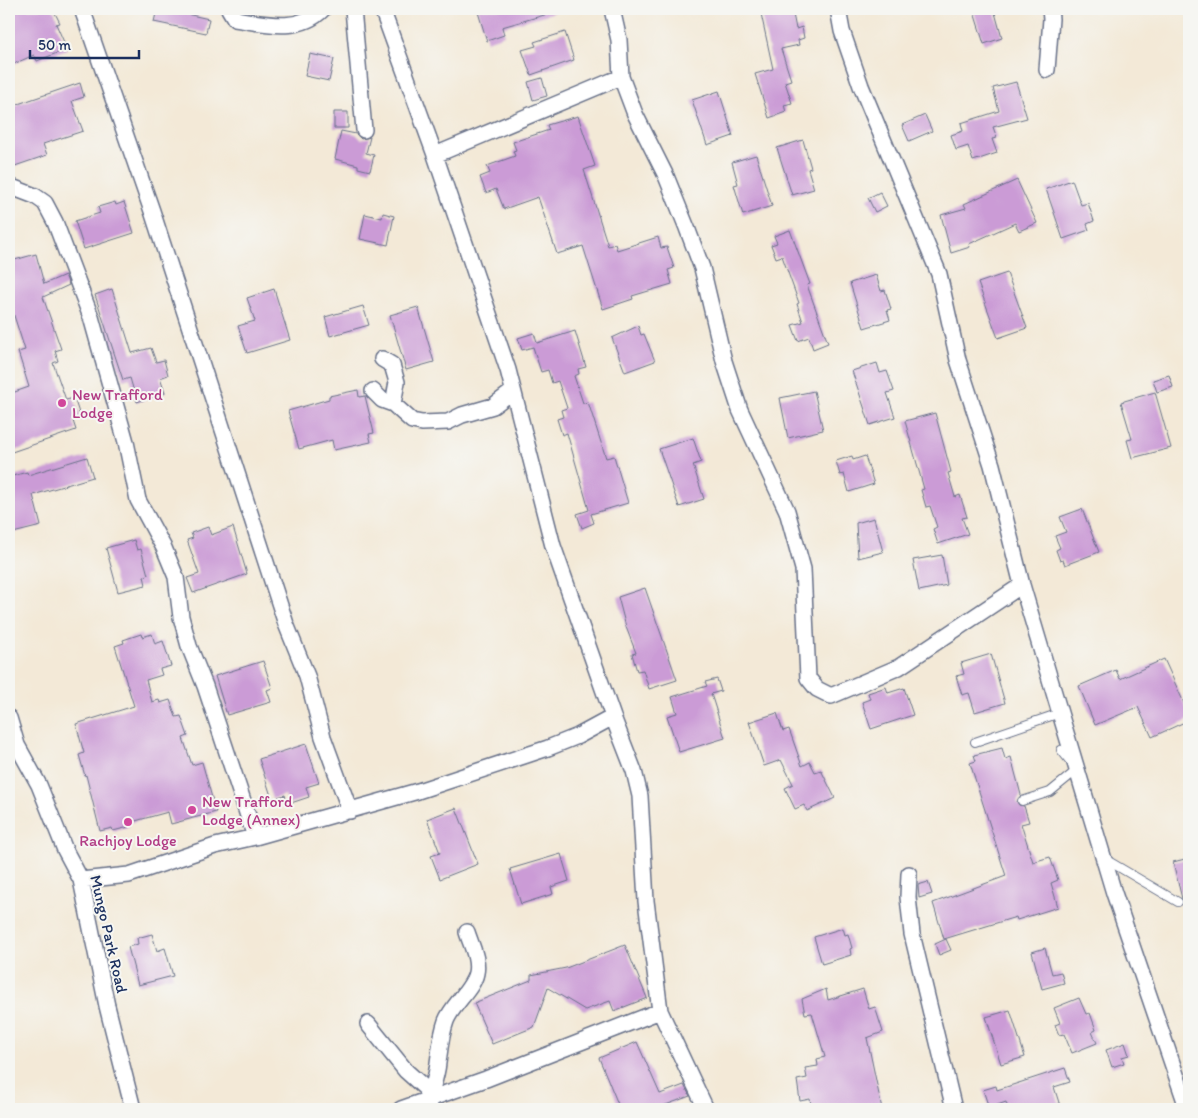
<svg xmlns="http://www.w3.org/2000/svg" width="1198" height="1118" viewBox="0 0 1198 1118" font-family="Itim,sans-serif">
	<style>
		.building { fill: #cb9bd6 }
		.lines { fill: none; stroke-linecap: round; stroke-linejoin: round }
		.service-casing { stroke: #677088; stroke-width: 10 }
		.minor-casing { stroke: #677088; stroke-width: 18 }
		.service { stroke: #fff; stroke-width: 8 }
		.minor { stroke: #fff; stroke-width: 15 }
		.hotel-dot { fill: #d1479c; stroke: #f6f6f2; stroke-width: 2 }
		.labels { text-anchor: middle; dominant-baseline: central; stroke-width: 4; stroke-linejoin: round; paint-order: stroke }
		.hotel-label { font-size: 16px; fill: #b23c85; stroke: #f6f6f2; text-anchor: start }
		.street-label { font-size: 16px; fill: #1b2f5e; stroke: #f6f6f2 }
	</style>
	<rect width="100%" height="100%" fill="#f6f6f2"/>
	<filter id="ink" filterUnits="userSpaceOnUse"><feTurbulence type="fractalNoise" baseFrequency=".02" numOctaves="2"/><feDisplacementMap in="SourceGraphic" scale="10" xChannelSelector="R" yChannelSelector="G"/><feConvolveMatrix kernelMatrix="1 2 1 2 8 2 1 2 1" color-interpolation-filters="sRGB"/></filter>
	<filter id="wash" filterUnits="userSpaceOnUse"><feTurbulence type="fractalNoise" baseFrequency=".0096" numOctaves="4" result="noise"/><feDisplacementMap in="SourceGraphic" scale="20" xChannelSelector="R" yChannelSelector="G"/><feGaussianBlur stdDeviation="1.12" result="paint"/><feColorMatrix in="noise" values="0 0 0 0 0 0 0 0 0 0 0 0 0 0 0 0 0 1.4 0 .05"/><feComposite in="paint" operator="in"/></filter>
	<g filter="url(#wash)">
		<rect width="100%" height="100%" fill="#f3e9d7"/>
		<g id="blocks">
			<path class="building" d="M9,9H53L60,23L56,24L67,49L37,61L34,55L9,66Z
				M157,9H182V13L209,19L206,33L154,22Z
				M477,9H554L555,12L502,27L504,35L487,41Z
				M760,9H792L796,29L802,27L804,38L798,40L799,45L781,49L791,80L785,82L792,103L784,105L786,112L769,118L755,74L773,69Z
				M973,9H994L1002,38L984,44Z
				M565,32L574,60L531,75L522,50L536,46L534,42Z
				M310,54L334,59L329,81L305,76Z
				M542,78L547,96L533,100L528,82Z
				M1016,82L1027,118L993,127L997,138L992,139L997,153L973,161L968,146L956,150L951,135L963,131L961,123L999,111L993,88Z
				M80,83L84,97L72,101L83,131L43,144L47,155L9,168V107Z
				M719,91L733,136L707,145L692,100Z
				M334,112H348V128H334Z
				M925,115L932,131L909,141L902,125Z
				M578,116L595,166L584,170L608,246L615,244L617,250L658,237L661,248L667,247L674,268L668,270L672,284L632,296L633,299L603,309L583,246L557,254L538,197L504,209L496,189L486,193L480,177L490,173L487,166L515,156L513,151L516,150L513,142L549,130L547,125Z
				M341,131L356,134L361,139L370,137L366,153L374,155L370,171L358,168V165L335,159Z
				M803,140L811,168L808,169L814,189L792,195L777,148Z
				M756,155L772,206L743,215L734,185L738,184L732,162Z
				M1017,180L1037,223L1019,231L1015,223L969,244L970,247L951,253L941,215L966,208L964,204Z
				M1072,180L1081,205L1088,203L1094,221L1087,224L1089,230L1063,239L1046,189Z
				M880,192L887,206L875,212L868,198Z
				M115,202L116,205L124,202L134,233L84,249L75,221L100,213L98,207Z
				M383,213L394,216L388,245L360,239L365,214L382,218Z
				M790,230L810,284L807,285L828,343L813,349L809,337L798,341L792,325L803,322L797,304L799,303L782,256L776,258L771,245L777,243L774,236Z
				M36,254L44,284L65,275L69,285L43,297L61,349L55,351L58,361L53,363L66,400L74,398L81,419L73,421L76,430L9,453V394L29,387L18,352L25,350L9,300V268L12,267L11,261Z
				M1007,273L1027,328L998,338L978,283Z
				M876,275L881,291L885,290L891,309L887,310L890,320L864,328L850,283Z
				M112,289L132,353L151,348L156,362L164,360L168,375L160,378L165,393L137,402L130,378L123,380L95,295Z
				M274,289L290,340L247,353L238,326L255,321L247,298Z
				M363,306L369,325L330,336L325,317Z
				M418,307L434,362L406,370L390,315Z
				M638,326L641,335L644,334L655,361L625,372L612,338Z
				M575,331L586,367L578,369L579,374L574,376L583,403L588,402L606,458L614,456L628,503L591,514L594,523L582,528L577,514L589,510L567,433L562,435L557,419L563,417L561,410L567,408L558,381L552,383L548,370L541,372L533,347L522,350L518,338L534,333L537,343Z
				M877,363L880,373L887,371L894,391L887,393L895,417L870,425L852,371Z
				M1169,375L1173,387L1157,392L1153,380Z
				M358,390L359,397L365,396L374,433L369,434L371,442L334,450L332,440L299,449L288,411L329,399V396Z
				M814,391L823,430L788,438L780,398Z
				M1155,392L1171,448L1132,458L1127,440L1132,439L1121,402Z
				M935,413L951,472L948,473L955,497L960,495L967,517L962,518L968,534L938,544L933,529L937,527L930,506L926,507L921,490L924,489L905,421Z
				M693,438L701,462L693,465L704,499L679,507L659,449Z
				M852,456L853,460L865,456L874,484L849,492L844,474L840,475L836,461Z
				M87,457L93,477L33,495L41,526L9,534V477L27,472L28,475Z
				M1082,509L1099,552L1065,565L1063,560L1060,561L1056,550L1060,548L1055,536L1066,532L1060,517Z
				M874,518L883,552L858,558L856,523Z
				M208,527L211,535L233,527L247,574L193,593L187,578L199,574L187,540L193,538L191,533Z
				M134,540L137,550L141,549L148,575L144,576L146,585L118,592L106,548Z
				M942,555L947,585L919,591L913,560Z
				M645,588L677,680L649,689L643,670L637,671L632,654L636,653L626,627L618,597Z
				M141,634L142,637L152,634L155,644L163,641L171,666L160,669L162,675L146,680L152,702L159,700L160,703L170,700L176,717L181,716L188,736L183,738L192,765L202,762L216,812L171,824L168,812L128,823L129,827L113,831L112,828L100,831L86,775L85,776L79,755L84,753L76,724L134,706L115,646L124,643L123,640Z
				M991,654L1005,703L975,712L969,693L962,695L956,676L964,674L961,663Z
				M1164,659L1189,714V720L1152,737L1138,707L1095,725L1079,686L1116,670L1120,679Z
				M263,661L272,688L267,690L271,702L227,715L215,676Z
				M717,679L721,691L711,694L725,738L679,752L667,716L677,713L672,697L707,686L705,682Z
				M886,687L888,693L904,688L913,715L871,729L862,702L870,699L868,693Z
				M777,713L783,731L789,729L802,766L810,762L815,772L821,770L835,798L807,811L804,805L795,809L785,788L793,784L781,760L764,766L749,722Z
				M306,744L319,783L306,787L309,797L288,804L285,795L272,799L259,759Z
				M1002,748L1005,759L1011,757L1021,795L1017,802L1019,805L1024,806L1029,822L1021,824L1033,862L1050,857L1058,880L1051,883L1058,907L1017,920L1016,917L944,939L933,903L1006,876L970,763L976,761L974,755Z
				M456,808L478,864L440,879L431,856L440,853L427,819Z
				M561,854L569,881L551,887L553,894L521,904L510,869Z
				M1189,858V910L1185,911L1173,862Z
				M928,882L932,894L919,898L918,885Z
				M843,928L845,935L848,934L852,948L850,949L851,955L822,964L814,937Z
				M152,934L157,951L165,948L173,976L138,985L128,947L138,944L137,938Z
				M946,939L951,950L939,955L935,944Z
				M625,945L647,998L614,1011L610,1001L585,1010L548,988L534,1027L492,1044L474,1003L531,980V975L566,968Z
				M1045,948L1052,974L1061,972L1064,983L1042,989L1032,952Z
				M826,989L828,1000L863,989L869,1009L875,1007L883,1032L867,1038L882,1109H812L810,1099L800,1101L797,1080L807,1078L805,1068L818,1066L817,1059L825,1057L812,1013L805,1014L802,999Z
				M1079,998L1086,1014L1090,1013L1096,1030L1092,1032L1097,1043L1072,1053L1064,1034L1059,1035L1055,1025L1060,1023L1054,1008Z
				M1010,1010L1025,1057L1001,1064L986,1017Z
				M637,1042L660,1094L684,1085L690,1096L663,1106L664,1109H620L599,1058Z
				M1125,1043L1129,1055L1122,1057L1124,1063L1112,1067L1106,1050Z
				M1065,1068L1070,1082L1054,1087L1061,1109H1008L1006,1102L989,1108L983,1090L996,1086L997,1090Z"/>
		</g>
	</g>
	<g filter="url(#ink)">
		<use href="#blocks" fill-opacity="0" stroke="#677088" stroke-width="1"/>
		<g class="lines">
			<defs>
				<path id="service" d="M975,742L1060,713
					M1022,801L1050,792L1077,770L1061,750
					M1105,859L1178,902"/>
				<path id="minor" d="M82,9L152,211L286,624L307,676L323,737L350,811
					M229,9L235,19C265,24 300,33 323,9
					M353,9L364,130
					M382,9L435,155L508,370L553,546L613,717L634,771L640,796L646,901L660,1011L706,1109
					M612,9L619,40L621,77L635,114L666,176L687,228L702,268L724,361L740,410L787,511L803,569L808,678L817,689L831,696L899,667L1022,585
					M838,9L842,31L861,86L939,274L958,360L992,465L1022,585L1060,713L1114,893L1185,1101L1184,1109
					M1047,70L1051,19L1050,9
					M435,155L621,77
					M9,186L35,196L45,203L55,222L91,317L126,442L138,500L164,548L176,577L181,617L189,646L205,686L255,837
					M382,359L392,365L397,382L393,404L412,421L422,423L448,422L462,415L493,406L513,391
					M373,391L382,400L393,404
					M9,718L17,745L39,785L65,850L81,880L107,1006L133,1109
					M909,874L908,897L912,934L954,1109
					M81,880L129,875L215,846L255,837L418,791L548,748L578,736L613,717
					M368,1024L406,1071L425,1088L430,1103
					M429,1100C432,1088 437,1075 438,1063C440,1048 441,1035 446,1021C452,1005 473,989 476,973C479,959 471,945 467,932
					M401,1109L486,1079L660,1011"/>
			</defs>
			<use href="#service" class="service-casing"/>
			<use href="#minor" class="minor-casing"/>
			<use href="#service" class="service"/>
			<use href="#minor" class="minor"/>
		</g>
	</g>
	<g class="hotel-dot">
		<circle cx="62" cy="403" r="5"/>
		<circle cx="192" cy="810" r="5"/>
		<circle cx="128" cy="822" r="5"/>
	</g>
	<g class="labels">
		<g class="hotel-label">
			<text x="72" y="394">New Trafford<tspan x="72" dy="18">Lodge</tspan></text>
			<text x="202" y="801">New Trafford<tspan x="202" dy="18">Lodge (Annex)</tspan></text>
			<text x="128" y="840" text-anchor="middle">Rachjoy Lodge</text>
		</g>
		<g class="street-label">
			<text transform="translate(109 934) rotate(77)">Mungo Park Road</text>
		</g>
	</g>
	<rect width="1198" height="1118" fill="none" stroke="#f6f6f2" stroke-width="30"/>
	<path d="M30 50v8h109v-8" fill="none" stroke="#1b2f5e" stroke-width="2.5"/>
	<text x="38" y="50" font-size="15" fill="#1b2f5e" stroke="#f6f6f2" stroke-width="4" paint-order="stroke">50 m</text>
</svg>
